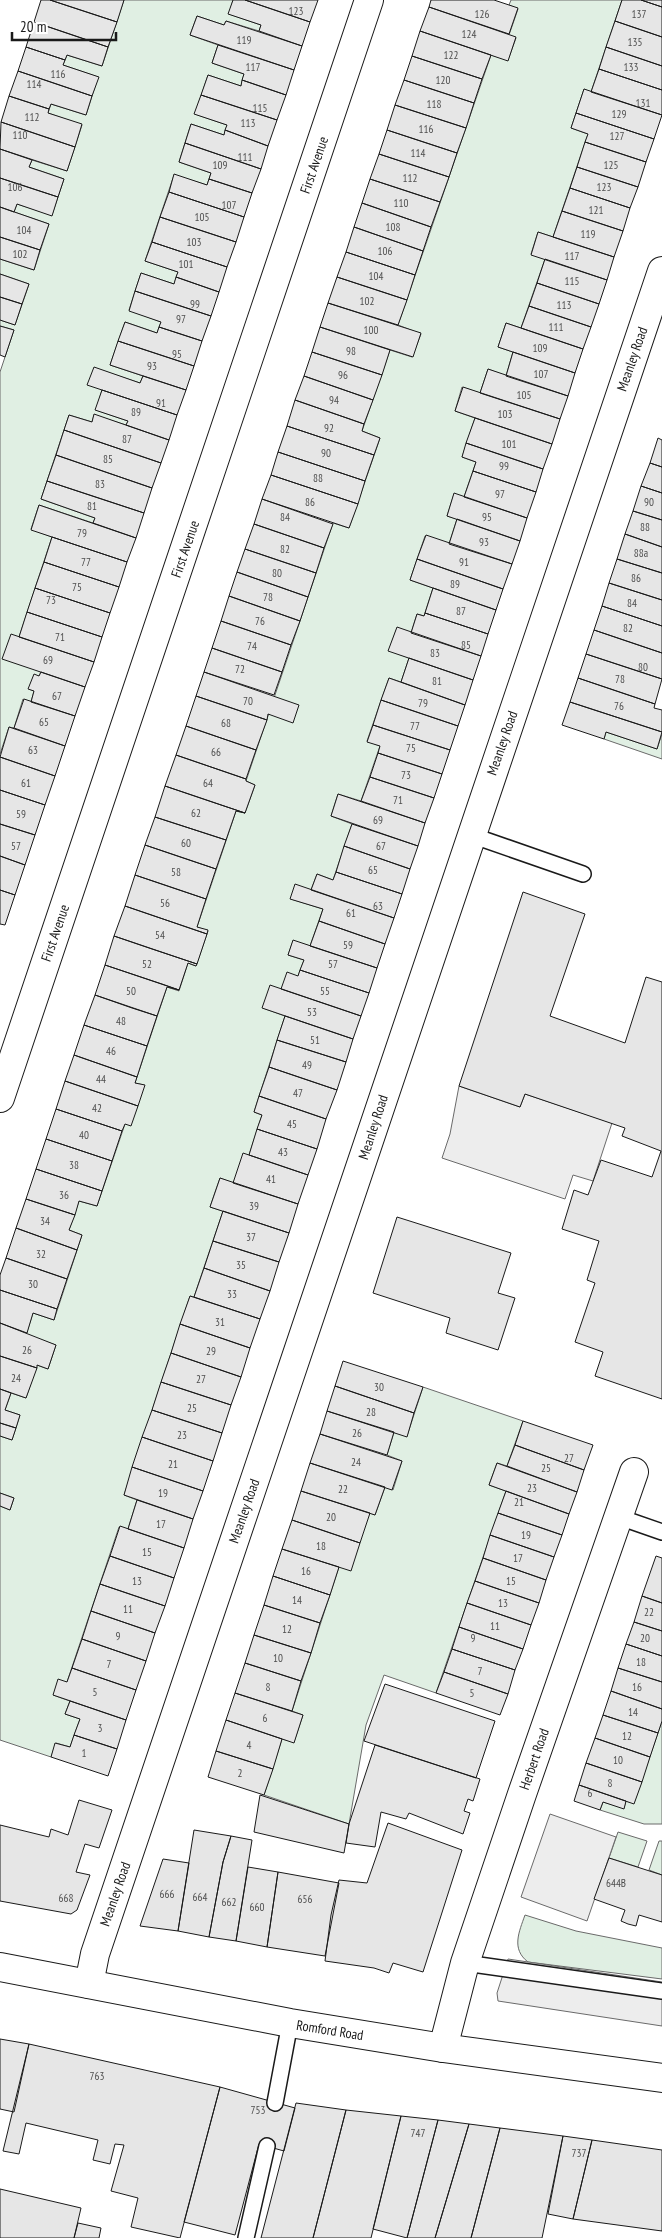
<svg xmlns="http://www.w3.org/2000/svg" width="662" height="2238" viewBox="0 0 662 2238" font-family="'PT Sans Narrow',sans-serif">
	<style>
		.green { fill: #e0efe3; stroke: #6a6a6a }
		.parking { fill: #ededed; stroke: #6a6a6a }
		.building { fill: #e6e6e6; stroke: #1a1a1a }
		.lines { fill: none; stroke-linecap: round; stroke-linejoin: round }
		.service-casing { stroke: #1a1a1a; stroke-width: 18 }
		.minor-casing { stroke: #1a1a1a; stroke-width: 30 }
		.primary-casing { stroke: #1a1a1a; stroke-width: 30 }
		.service { stroke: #fff; stroke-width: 15 }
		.minor { stroke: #fff; stroke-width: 28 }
		.primary { stroke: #fff; stroke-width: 28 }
		.labels { text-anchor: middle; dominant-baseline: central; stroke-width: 4; stroke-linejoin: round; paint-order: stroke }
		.number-label { font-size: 11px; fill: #4d4d4d }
		.street-label { font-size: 14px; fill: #1a1a1a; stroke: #fff }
	</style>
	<rect width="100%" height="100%" fill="#fff"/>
	<path class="green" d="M124,0H233L229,14L261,25L259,31L226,21L224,25L197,16L190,35L218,45L212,63L244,74L241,86L208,75L195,114L227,125L224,135L191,124L179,162L211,173L207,185L174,175L145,261L178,272L174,284L141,273L129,310L161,322L157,333L125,322L110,365L143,376L140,383L94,368L102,390L96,410L128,421L126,425L94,415L92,422L69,415L41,499L95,518L93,523L39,505L31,529L52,537L19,637L41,672L39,676L34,675L29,689L34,691L31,702L23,699L14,728L9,727L0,754V372L14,330L0,326V320L15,325L29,284L0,274V259L34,270L49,224L14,212L17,204L52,215L64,179L29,167L32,160L67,171L82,125L48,113L51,104L86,115L98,77L63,65L67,55L102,66Z
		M511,0H622L591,92L584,89L571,128L588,134L553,237L538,232L531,254L545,259L521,328L506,323L498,347L513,352L506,376L488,369L480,393L462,387L455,411L475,418L462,457L476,462L464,497L454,494L447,516L457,519L449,544L425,536L410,580L433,588L424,616L417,614L411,633L397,628L389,650L409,658L401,682L389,678L367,741L380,746L361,801L338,794L331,816L352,824L333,880L317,874L311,890L291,899L323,909L310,946L293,941L288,955L304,960L298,976L281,989L263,1008L285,1016L254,1112L262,1115L249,1155L233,1183L220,1178L210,1207L223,1211L194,1297L190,1296L124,1495L137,1500L128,1529L119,1527L67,1682L53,1695L70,1701L65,1714L80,1719L70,1747L56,1743L51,1757L0,1740V1506L10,1510L14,1498L0,1493V1436L12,1440L20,1415L5,1410L11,1393L26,1398L37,1365L48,1369L56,1345L26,1335L33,1313L54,1320L82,1235L69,1230L79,1201L97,1206L125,1124L144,1085L135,1083L167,987L179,991L188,963L196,966L208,931L197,927L236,811L245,813L255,785L246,781L333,523L349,528L380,438L362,431L390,350L412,357L421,334L398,325L491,55L508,60L516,38L509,35L518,9L509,5Z
		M606,732L657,749L662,734V759L604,739Z
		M423,1387L523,1421L507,1466L497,1463L489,1485L506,1491L436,1693L384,1675L366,1725L349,1824L264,1795L282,1739L294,1742L303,1715L292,1711L339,1567L370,1513L375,1515L385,1487L393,1490L402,1461L387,1455L394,1432L407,1436Z
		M662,1721V1824H644L600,1810L603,1802L624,1808L626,1801L634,1803Z
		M618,1832L647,1841L638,1867L609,1858Z
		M659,1841H662V1875L649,1870Z
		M525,1915L576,1931L662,1948V1979L528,1962C511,1949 519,1932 525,1915Z"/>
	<path class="parking" d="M459,1086L520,1107L525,1094L612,1123L593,1181L573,1175L565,1199L442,1158L450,1134Z
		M550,1814L616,1837L587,1921L521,1897Z
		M508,1959L662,1982V2026L498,2001L497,1993Z"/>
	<path class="building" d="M41,0H50L117,22L108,47L34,22Z
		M50,0H124L117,22Z
		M233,0H245L310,22L302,46L259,31L261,25L228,14Z
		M245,0H318L310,22Z
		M431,0H494L518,8L509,34L429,7Z
		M622,0H641L662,7V37L615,21Z
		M641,0H662V7Z
		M429,7L516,37L508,61L420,31Z
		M197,16L224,25L226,21L302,46L294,70L190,35Z
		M615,21L662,37V66L606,47Z
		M34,22L108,47L102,66L67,55L65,60L26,47Z
		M420,31L491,55L482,79L412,56Z
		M218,45L294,70L286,95L242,80L244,74L212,63Z
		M26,47L65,60L63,65L99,77L92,96L18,71Z
		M606,47L662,66V90L599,69Z
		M412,56L482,79L474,103L404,80Z
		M599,69L662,90V115L591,92Z
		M18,71L92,96L86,115L51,104L49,109L9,96Z
		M208,75L241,86L242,80L286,95L277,120L201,95Z
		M404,80L474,103L466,128L395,105Z
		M584,89L662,115L654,139L576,113Z
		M201,95L277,120L268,146L225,130L227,125L194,114Z
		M9,96L49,109L48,113L82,124L75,147L1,122Z
		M395,105L466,128L457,153L387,130Z
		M576,113L654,139L646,162L585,142L588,134L571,128Z
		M1,122L75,147L67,171L0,149Z
		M191,124L224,135L225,130L268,146L261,169L185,143Z
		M387,130L457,153L449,177L379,154Z
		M585,142L646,162L638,187L577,167Z
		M185,143L261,169L252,193L209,179L211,173L179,162Z
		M0,149L32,160L29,167L64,179L58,197L0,178Z
		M379,154L449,177L440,202L370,179Z
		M577,167L638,187L630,208L570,188Z
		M174,174L207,185L209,179L252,193L244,217L169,192Z
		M0,178L58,197L52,216L17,204L14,212L0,207Z
		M370,179L440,202L431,227L362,203Z
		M570,188L630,208L623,231L562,211Z
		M169,192L244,217L236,242L160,217Z
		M362,203L431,227L423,251L354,227Z
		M0,207L49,224L40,250L0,237Z
		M562,211L623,231L614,257L553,237Z
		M160,217L236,242L227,267L152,242Z
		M354,227L423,251L415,275L346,252Z
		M538,232L614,257L607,280L531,255Z
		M0,237L40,250L34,270L0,259Z
		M152,242L227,267L219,292L176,277L178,272L145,261Z
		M346,252L415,275L407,300L337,277Z
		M545,259L607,280L599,304L537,283Z
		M141,273L174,284L176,277L219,292L211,316L135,291Z
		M0,274L29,284L22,304L0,297Z
		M337,277L407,300L398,325L328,303Z
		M537,283L599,304L591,327L529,306Z
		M135,291L211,316L202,341L159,327L161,322L129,311Z
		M0,297L22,304L15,325L0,320Z
		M328,303L421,333L413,357L320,327Z
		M529,306L591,327L583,349L521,328Z
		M125,322L157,333L159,327L202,341L194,366L118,341Z
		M506,323L583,349L575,373L498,347Z
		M0,326L14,330L5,357L0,355Z
		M320,327L390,350L382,375L312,352Z
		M118,341L194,366L186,390L110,365Z
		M312,352L382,375L373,400L304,376Z
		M513,352L575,373L568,396L506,376Z
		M94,367L140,383L143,376L186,390L177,415L87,385Z
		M488,369L568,396L560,419L480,393Z
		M304,376L373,400L364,424L295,400Z
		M463,387L560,419L552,444L455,411Z
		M102,390L177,415L169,440L126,425L128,421L95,410Z
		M295,400L364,424L362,431L380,438L374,455L287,426Z
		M94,414L169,440L161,463L64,430L69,415L92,422Z
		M475,418L552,444L543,469L466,443Z
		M287,426L374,455L365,481L278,452Z
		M64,430L161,463L152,488L56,455Z
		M658,438L662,440V467L650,463Z
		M466,443L543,469L536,492L473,471L476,462L462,457Z
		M278,452L365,481L358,504L271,475Z
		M56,455L152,488L144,513L47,481Z
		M650,463L662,467V493L641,486Z
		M473,471L536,492L527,518L464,497Z
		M271,475L358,504L349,528L262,499Z
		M47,481L144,513L136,538L93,523L95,518L41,499Z
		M641,486L662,493V520L633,511Z
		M454,493L527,518L520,541L447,516Z
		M262,499L333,524L324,548L254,524Z
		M39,505L136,538L127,562L31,530Z
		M633,511L662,520V547L625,534Z
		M457,519L520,541L512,564L449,544Z
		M254,524L324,548L316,573L245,549Z
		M625,534L662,547V573L617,559Z
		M426,535L512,564L503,589L417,559Z
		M52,537L127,562L119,587L44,562Z
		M245,549L316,573L308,597L237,572Z
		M417,559L503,589L496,610L410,580Z
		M617,559L662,573V600L609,583Z
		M44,562L119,587L110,613L35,588Z
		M237,572L308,597L300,621L229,596Z
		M609,583L662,600V626L602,606Z
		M35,588L110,613L102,637L27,612Z
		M433,588L496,610L488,634L425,613Z
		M229,596L300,621L291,645L221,621Z
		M602,606L662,626V653L594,630Z
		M27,612L102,637L94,662L19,637Z
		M425,613L488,634L481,656L411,633L417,614L424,616Z
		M221,621L291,645L282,672L212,648Z
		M397,627L481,656L473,680L388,651Z
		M594,630L662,653V679L586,654Z
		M11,634L94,662L85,687L2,659Z
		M212,648L282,672L274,695L204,672Z
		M586,654L662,679L655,704L578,678Z
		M409,658L473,680L465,705L401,682Z
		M41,672L85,687L75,716L31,702L34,691L28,689L34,674L39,676Z
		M204,672L299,705L293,723L268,714L267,720L196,696Z
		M389,678L465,705L458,726L381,700Z
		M578,678L655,704L654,708L662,710V732L570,702Z
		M196,696L267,720L256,750L186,726Z
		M24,699L75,716L65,746L14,728Z
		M381,700L458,726L450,750L373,725Z
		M570,702L662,732L657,749L606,732L604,739L562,725Z
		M373,725L450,750L442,774L378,753L380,746L367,742Z
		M186,726L256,750L246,779L176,755Z
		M9,727L65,746L55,776L0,757Z
		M378,753L442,774L434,798L370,777Z
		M176,755L246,779V781L255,785L245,813L165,786Z
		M0,757L55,776L45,805L0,790Z
		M370,777L434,798L425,823L361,801Z
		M165,786L221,805L245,813L236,811L226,840L155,817Z
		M0,790L45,805L35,835L0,824Z
		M338,794L425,823L418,846L331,816Z
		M155,817L226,840L216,869L145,845Z
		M0,824L35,835L25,865L0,856Z
		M352,824L418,846L410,869L344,846Z
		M145,845L216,869L206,899L135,875Z
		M344,846L410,869L402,894L336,872Z
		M0,856L25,865L15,895L0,890Z
		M336,872L402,894L394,918L311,890L317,874L333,880Z
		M135,875L206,899L197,927L208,930L207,934L125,906Z
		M295,884L394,918L385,944L319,921L323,909L290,899Z
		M0,890L15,895L5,925L0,924Z
		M523,892L585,914L550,1016L625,1043L646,977L662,982V1399L595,1376L603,1352L575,1342L595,1283L587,1280L599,1241L562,1229L574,1190L588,1195L601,1160L652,1177L661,1151L622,1136L625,1128L525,1094L520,1107L459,1086Z
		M125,906L207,934L197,964L114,936Z
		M319,921L385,944L377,968L310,946Z
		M114,936L152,949L197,964L196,966L188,963L179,990L105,965Z
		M293,940L377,968L369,993L300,970L304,960L288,955Z
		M105,965L162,984L179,990L167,987L157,1016L132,1008L95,995Z
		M300,970L369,993L361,1016L281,989L287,972L298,976Z
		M270,985L361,1016L353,1039L262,1008Z
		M95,995L157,1016L147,1046L84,1025Z
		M285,1016L353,1039L346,1062L277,1040Z
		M84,1025L147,1046L137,1077L74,1055Z
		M277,1040L346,1062L337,1090L269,1067Z
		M74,1055L137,1077L135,1083L145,1085L138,1106L65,1081Z
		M269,1067L337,1090L326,1119L259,1096Z
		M65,1081L138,1106L131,1126L125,1124L122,1131L56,1109Z
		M259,1096L326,1119L317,1149L257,1129L262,1115L254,1112Z
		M56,1109L122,1131L112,1161L46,1139Z
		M257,1129L317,1149L308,1175L249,1155Z
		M46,1139L112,1161L102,1191L36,1169Z
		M243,1153L308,1175L298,1204L233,1183Z
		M36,1169L102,1191L97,1206L79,1201L75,1215L26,1199Z
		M220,1178L298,1204L289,1233L210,1207Z
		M26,1199L75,1215L69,1230L82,1235L77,1250L16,1228Z
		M223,1211L289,1233L279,1262L213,1241Z
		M397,1217L511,1253L498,1293L515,1298L498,1350L446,1333L450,1318L373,1293Z
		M16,1228L77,1250L67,1279L6,1258Z
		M213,1241L279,1262L270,1291L204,1268Z
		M6,1258L67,1279L57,1309L0,1290V1275Z
		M204,1268L270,1291L260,1319L194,1297Z
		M0,1290L57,1309L54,1320L33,1313L27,1333L0,1323Z
		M190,1296L260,1319L250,1348L180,1324Z
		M0,1323L56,1345L48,1369L37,1365V1368L0,1356Z
		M180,1324L250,1348L241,1377L171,1353Z
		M171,1353L241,1377L231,1405L161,1382Z
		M0,1356L37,1368L26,1398L0,1389Z
		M343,1361L423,1387L414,1413L335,1386Z
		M161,1382L231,1405L222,1433L152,1410Z
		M335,1386L414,1413L407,1437L327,1411Z
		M0,1389L11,1393L5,1410L20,1415L16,1428L0,1423Z
		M152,1410L222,1433L213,1461L142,1437Z
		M327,1411L394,1432L387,1455L320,1434Z
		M523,1421L593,1445L584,1470L515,1445Z
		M0,1423L16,1428L12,1440L0,1436Z
		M320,1434L402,1461L392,1490L310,1463Z
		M142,1437L213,1461L203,1491L132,1467Z
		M515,1445L584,1470L577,1492L507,1466Z
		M310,1463L385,1487L375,1515L301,1491Z
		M497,1463L577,1492L569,1514L489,1485Z
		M132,1467L203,1491L193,1519L124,1495Z
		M301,1491L370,1513L360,1543L292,1520Z
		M506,1491L569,1514L562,1535L498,1513Z
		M0,1493L14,1498L10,1510L0,1506Z
		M137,1500L193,1519L184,1548L128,1529Z
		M498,1513L562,1535L554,1557L490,1535Z
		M292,1520L360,1543L351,1571L282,1549Z
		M120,1526L184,1548L174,1578L110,1556Z
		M490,1535L554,1557L546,1580L483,1558Z
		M282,1549L339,1567L330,1595L273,1576Z
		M110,1556L174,1578L165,1606L100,1584Z
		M656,1556L662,1558V1603L642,1596Z
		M483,1558L546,1580L539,1603L475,1581Z
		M273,1576L330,1595L320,1623L264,1605Z
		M475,1581L539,1603L531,1625L467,1603Z
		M100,1584L165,1606L155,1633L91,1611Z
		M642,1596L662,1603V1631L634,1622Z
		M467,1603L531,1625L523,1649L459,1627Z
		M264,1605L320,1623L311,1653L254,1635Z
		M91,1611L155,1633L146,1661L82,1639Z
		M634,1622L662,1631V1656L626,1644Z
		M459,1627L523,1649L515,1670L452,1649Z
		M254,1635L311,1653L301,1681L245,1663Z
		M82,1639L146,1661L136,1690L72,1668Z
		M626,1644L662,1656V1682L618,1668Z
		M452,1649L515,1670L508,1694L444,1672Z
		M245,1663L301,1681L292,1711L235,1693Z
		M72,1668L136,1690L126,1720L53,1695L58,1679L67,1682Z
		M618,1668L662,1682V1709L611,1691Z
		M444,1672L508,1694L500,1715L436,1693Z
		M385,1684L495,1721L476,1778L364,1741Z
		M611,1691L662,1709V1721L658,1733L603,1715Z
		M235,1693L303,1715L294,1743L226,1720Z
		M70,1701L126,1720L117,1749L74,1735L80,1719L65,1714Z
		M603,1715L658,1733L650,1757L595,1738Z
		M226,1720L282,1739L273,1769L216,1751Z
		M74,1735L117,1749L108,1776L51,1757L55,1743L70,1747Z
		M595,1738L650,1757L642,1782L586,1763Z
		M375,1745L480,1779L473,1801L468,1799L464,1811L470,1813L463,1834L409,1813L406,1819L381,1812L375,1847L346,1843L349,1824Z
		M216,1751L273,1769L264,1795L208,1777Z
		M586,1763L642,1782L634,1804L579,1785Z
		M579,1785L626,1801L624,1809L603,1802L600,1810L574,1801Z
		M260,1795L349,1824L344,1853L254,1832Z
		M79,1800L112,1810L99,1848L85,1844L76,1872L90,1875L77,1910L71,1914L0,1901V1825L49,1837L51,1829L68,1835Z
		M388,1823L462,1850L423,1972L393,1963L389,1973L374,1968L325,1961L331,1915L339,1880L367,1883Z
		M194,1830L231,1836L223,1862L209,1937L178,1931Z
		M231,1836L252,1840L236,1941L209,1937L223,1862Z
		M609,1858L662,1875V1922L639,1915L636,1926L628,1924L621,1921L625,1910L594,1899Z
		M163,1859L189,1863L178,1931L140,1926Z
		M248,1867L278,1872L267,1947L236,1941Z
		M278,1872L339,1883L325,1956L267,1947Z
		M0,2039L29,2044L14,2112L0,2109Z
		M29,2044L220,2087L180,2238L131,2227L138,2198L111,2191L124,2145L115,2144L110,2164L93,2160L98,2140L26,2123L19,2154L3,2151Z
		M220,2087L295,2108L284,2151L259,2144L235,2235L184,2222Z
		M296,2103L346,2110L313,2238H261Z
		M346,2110L401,2116L371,2238H313Z
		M401,2116L438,2120L407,2238L373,2229Z
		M438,2120L469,2124L435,2238H407Z
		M469,2124L500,2128L471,2238H435Z
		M500,2128L563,2136L542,2238H471Z
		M563,2136L592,2140L573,2219L548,2214Z
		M592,2140L662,2150V2231L573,2219Z
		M0,2189L81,2208L74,2238H0Z
		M78,2223L101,2228L99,2238H74Z"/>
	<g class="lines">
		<defs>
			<path id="service" d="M471,835L583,874
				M619,1517L662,1532
				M465,1963L662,1991
				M275,2103L290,2023
				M246,2238L267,2146"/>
			<path id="minor" d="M0,1098L369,0
				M89,1984L95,1954L662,271
				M443,2048L465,1963L522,1794L634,1472"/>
			<path id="primary" d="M0,1967L290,2023L443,2048L662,2078"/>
		</defs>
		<use href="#service" class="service-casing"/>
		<use href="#minor" class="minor-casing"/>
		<use href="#primary" class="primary-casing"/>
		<use href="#service" class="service"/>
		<use href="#minor" class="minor"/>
		<use href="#primary" class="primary"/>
	</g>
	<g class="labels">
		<g class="number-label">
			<text x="296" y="11">123</text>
			<text x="482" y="14">126</text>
			<text x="639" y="14">137</text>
			<text x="469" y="34">124</text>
			<text x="244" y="40">119</text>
			<text x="635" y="42">135</text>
			<text x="451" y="55">122</text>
			<text x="253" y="67">117</text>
			<text x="631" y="67">133</text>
			<text x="58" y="74">116</text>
			<text x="443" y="80">120</text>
			<text x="34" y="84">114</text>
			<text x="643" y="103">131</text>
			<text x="434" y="104">118</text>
			<text x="260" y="108">115</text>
			<text x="619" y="114">129</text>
			<text x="32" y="117">112</text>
			<text x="248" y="123">113</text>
			<text x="426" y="129">116</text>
			<text x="20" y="135">110</text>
			<text x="617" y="136">127</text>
			<text x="418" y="153">114</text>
			<text x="245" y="157">111</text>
			<text x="220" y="165">109</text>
			<text x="611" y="165">125</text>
			<text x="410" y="178">112</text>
			<text x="15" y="187">106</text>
			<text x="604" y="187">123</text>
			<text x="401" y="203">110</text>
			<text x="229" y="205">107</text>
			<text x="596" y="210">121</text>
			<text x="202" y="217">105</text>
			<text x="393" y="227">108</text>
			<text x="24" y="230">104</text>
			<text x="588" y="234">119</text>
			<text x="194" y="242">103</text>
			<text x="385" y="251">106</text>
			<text x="20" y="254">102</text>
			<text x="572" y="256">117</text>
			<text x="186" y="264">101</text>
			<text x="376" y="276">104</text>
			<text x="572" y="281">115</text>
			<text x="367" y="301">102</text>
			<text x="195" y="304">99</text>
			<text x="564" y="305">113</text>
			<text x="181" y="319">97</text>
			<text x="556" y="327">111</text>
			<text x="371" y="330">100</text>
			<text x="540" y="348">109</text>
			<text x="351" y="351">98</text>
			<text x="177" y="354">95</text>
			<text x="152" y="366">93</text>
			<text x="541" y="374">107</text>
			<text x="343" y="375">96</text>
			<text x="524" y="395">105</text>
			<text x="334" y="400">94</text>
			<text x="161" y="403">91</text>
			<text x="136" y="412">89</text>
			<text x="505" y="414">103</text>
			<text x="329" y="428">92</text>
			<text x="127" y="439">87</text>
			<text x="509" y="444">101</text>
			<text x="326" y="453">90</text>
			<text x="108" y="459">85</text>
			<text x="504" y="466">99</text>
			<text x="318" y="478">88</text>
			<text x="100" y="484">83</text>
			<text x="500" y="494">97</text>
			<text x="310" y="502">86</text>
			<text x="649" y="502">90</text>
			<text x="92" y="506">81</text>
			<text x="285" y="517">84</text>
			<text x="487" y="517">95</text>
			<text x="645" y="527">88</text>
			<text x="82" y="533">79</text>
			<text x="484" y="542">93</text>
			<text x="285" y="549">82</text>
			<text x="641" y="553">88a</text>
			<text x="86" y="562">77</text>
			<text x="464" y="562">91</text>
			<text x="277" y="573">80</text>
			<text x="636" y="578">86</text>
			<text x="455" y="584">89</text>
			<text x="77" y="587">75</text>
			<text x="268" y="597">78</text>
			<text x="51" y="600">73</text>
			<text x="632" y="603">84</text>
			<text x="461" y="611">87</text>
			<text x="260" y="621">76</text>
			<text x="628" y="628">82</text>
			<text x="60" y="637">71</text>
			<text x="466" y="645">85</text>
			<text x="252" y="646">74</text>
			<text x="435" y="653">83</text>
			<text x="48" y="660">69</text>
			<text x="643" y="667">80</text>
			<text x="240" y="669">72</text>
			<text x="620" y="679">78</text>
			<text x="437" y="681">81</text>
			<text x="57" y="696">67</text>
			<text x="248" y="701">70</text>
			<text x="423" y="703">79</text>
			<text x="619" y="706">76</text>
			<text x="44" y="722">65</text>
			<text x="226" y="723">68</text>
			<text x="415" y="726">77</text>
			<text x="411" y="748">75</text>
			<text x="33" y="750">63</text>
			<text x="216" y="752">66</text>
			<text x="406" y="775">73</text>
			<text x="26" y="783">61</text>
			<text x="208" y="783">64</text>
			<text x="398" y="800">71</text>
			<text x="196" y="813">62</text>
			<text x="21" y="814">59</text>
			<text x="378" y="820">69</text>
			<text x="186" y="843">60</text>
			<text x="16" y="846">57</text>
			<text x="381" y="846">67</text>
			<text x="373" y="870">65</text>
			<text x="176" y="872">58</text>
			<text x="165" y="903">56</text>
			<text x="378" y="906">63</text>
			<text x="351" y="913">61</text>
			<text x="160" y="935">54</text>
			<text x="348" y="945">59</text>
			<text x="147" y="964">52</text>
			<text x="333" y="964">57</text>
			<text x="131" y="991">50</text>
			<text x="325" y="991">55</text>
			<text x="312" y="1012">53</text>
			<text x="121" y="1021">48</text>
			<text x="315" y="1040">51</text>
			<text x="111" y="1051">46</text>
			<text x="307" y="1065">49</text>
			<text x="101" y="1079">44</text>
			<text x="298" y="1093">47</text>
			<text x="97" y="1108">42</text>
			<text x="292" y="1124">45</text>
			<text x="84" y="1135">40</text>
			<text x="283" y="1152">43</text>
			<text x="74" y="1165">38</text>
			<text x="271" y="1179">41</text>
			<text x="64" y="1195">36</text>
			<text x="254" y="1206">39</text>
			<text x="45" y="1221">34</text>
			<text x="251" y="1237">37</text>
			<text x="41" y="1254">32</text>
			<text x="241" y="1265">35</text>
			<text x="33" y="1284">30</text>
			<text x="232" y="1294">33</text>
			<text x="220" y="1322">31</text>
			<text x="27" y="1350">26</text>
			<text x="211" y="1351">29</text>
			<text x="16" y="1378">24</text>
			<text x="201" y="1379">27</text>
			<text x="379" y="1387">30</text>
			<text x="192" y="1408">25</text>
			<text x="371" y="1412">28</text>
			<text x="357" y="1433">26</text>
			<text x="182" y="1435">23</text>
			<text x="569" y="1458">27</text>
			<text x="356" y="1462">24</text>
			<text x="173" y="1464">21</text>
			<text x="546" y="1468">25</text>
			<text x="532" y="1488">23</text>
			<text x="343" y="1489">22</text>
			<text x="163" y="1493">19</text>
			<text x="519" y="1502">21</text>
			<text x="331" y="1517">20</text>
			<text x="161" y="1524">17</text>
			<text x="526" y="1535">19</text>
			<text x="321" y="1546">18</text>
			<text x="147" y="1552">15</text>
			<text x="518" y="1558">17</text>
			<text x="306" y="1571">16</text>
			<text x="137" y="1581">13</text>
			<text x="511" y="1581">15</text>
			<text x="297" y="1600">14</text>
			<text x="503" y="1603">13</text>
			<text x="128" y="1609">11</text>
			<text x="649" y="1612">22</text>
			<text x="495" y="1626">11</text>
			<text x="287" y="1629">12</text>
			<text x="118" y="1636">9</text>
			<text x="473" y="1638">9</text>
			<text x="645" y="1638">20</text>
			<text x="278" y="1658">10</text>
			<text x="641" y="1662">18</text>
			<text x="109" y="1664">7</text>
			<text x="480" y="1671">7</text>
			<text x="268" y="1687">8</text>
			<text x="637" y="1687">16</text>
			<text x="95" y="1692">5</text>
			<text x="472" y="1693">5</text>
			<text x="633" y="1712">14</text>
			<text x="265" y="1718">6</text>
			<text x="100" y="1728">3</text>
			<text x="627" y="1736">12</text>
			<text x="249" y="1745">4</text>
			<text x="84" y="1753">1</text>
			<text x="618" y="1760">10</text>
			<text x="240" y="1773">2</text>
			<text x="610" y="1783">8</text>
			<text x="590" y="1793">6</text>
			<text x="616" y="1883">644B</text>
			<text x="167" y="1894">666</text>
			<text x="200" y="1897">664</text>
			<text x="66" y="1898">668</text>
			<text x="305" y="1899">656</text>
			<text x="229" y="1902">662</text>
			<text x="257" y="1907">660</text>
			<text x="97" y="2076">763</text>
			<text x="258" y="2110">753</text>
			<text x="418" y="2133">747</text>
			<text x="579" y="2153">737</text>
		</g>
		<g class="street-label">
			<text transform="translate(314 165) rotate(-71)">First Avenue</text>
			<text transform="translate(632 359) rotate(-71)">Meanley Road</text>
			<text transform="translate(185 549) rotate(-71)">First Avenue</text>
			<text transform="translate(502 743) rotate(-71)">Meanley Road</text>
			<text transform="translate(55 933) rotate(-71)">First Avenue</text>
			<text transform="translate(373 1127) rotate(-72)">Meanley Road</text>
			<text transform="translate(244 1511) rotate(-71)">Meanley Road</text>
			<text transform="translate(534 1759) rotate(-71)">Herbert Road</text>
			<text transform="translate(115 1894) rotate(-71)">Meanley Road</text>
			<text transform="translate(330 2030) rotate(9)">Romford Road</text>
		</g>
	</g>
	<path d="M12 32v8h104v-8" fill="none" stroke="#1a1a1a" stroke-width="2.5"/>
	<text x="20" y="32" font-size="15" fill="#1a1a1a" stroke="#ffffff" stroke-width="4" paint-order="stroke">20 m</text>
</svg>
